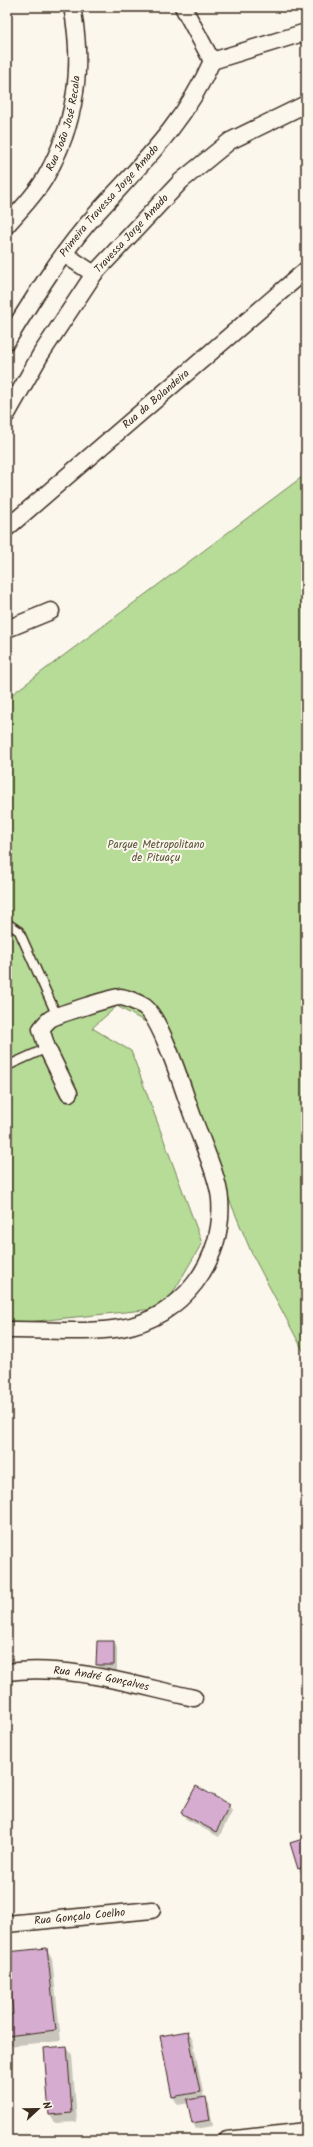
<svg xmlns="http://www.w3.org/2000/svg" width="313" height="2147" viewBox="0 0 313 2147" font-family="Kalam,sans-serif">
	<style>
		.green { fill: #b6dc98; stroke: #78835b }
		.shadow { fill: #0003 }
		.building { fill: #d7acd1; stroke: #3b2a1e }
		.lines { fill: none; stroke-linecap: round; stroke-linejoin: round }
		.lane-casing { stroke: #3b2a1e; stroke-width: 11 }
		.street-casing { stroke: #3b2a1e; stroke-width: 19 }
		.lane { stroke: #fbf7ec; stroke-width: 8 }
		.street { stroke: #fbf7ec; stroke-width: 16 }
		.labels { text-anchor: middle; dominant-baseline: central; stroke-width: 4; stroke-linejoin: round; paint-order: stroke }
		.street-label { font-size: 11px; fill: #3b2a1e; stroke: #fbf7ec }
		.park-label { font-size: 11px; fill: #5a563c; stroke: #fbf7ec }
	</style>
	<rect width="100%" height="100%" fill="#fbf7ec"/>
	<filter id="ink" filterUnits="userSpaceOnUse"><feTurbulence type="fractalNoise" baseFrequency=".025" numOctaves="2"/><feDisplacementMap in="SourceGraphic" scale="8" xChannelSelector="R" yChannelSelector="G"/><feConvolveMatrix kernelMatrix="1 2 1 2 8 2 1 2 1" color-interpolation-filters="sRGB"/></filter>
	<g filter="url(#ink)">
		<path class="green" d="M306,474V1356L252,1254L158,1029L117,1006L92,1028L131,1051L202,1243L164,1308L7,1324V698Z"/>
		<path class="shadow" d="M114,1642L117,1648V1671L101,1670L97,1664Z
			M229,1806L232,1812L219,1837L186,1819L182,1813Z
			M306,1839V1873L302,1874L298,1868Z
			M46,1949L52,1959L61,2041L7,2046V2016L14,2015L7,1953Z
			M188,2032L193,2040L204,2098L209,2104L213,2126L196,2129L193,2123L189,2103L178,2105L173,2097L162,2037Z
			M67,2047L72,2055L77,2122L55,2123L50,2115Z"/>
		<path class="building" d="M97,1641H114V1665H96Z
			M196,1786L230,1805L216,1832L181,1813Z
			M306,1838V1866L298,1869L290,1843Z
			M47,1948L56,2030L7,2036V2015L13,2014L7,1952Z
			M188,2031L200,2092L172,2097L160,2036Z
			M67,2046L72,2113L49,2115L44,2048Z
			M206,2097L210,2120L192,2123L187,2100Z"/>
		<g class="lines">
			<defs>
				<path id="lane" d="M7,923L19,931L57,1016
					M7,1066L47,1048"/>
				<g id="street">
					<path d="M183,7L212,61"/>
					<path d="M212,61L306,32"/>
					<path id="s1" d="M7,225C20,210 35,195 45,178C76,124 84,67 72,7"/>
					<path d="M64,254L94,274"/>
					<path id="s2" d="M7,341C34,297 61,253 96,214C140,165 185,123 212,61"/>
					<path id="s3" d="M7,414L41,354L94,274L181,181L230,141L306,104"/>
					<path id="s4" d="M7,528L306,270"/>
					<path d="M7,629L51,611"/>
					<path d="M7,1330C44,1329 84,1334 121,1328C182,1318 225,1260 220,1199C218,1176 201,1140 193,1117C184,1093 163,1022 145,1007C141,1004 125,997 120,997C113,997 60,1014 52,1018C48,1020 44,1025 41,1029L47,1048L69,1093"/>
					<path id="s5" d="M7,1672C69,1664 133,1685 194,1698"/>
					<path id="s6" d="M7,1924L152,1910"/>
					<path d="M227,2140L306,2131"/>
				</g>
			</defs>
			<use href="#lane" class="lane-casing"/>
			<use href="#street" class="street-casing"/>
			<use href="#lane" class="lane"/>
			<use href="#street" class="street"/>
		</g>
	</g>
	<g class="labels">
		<g class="street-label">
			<text stroke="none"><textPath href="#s1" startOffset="119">Rua João José Recala</textPath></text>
			<text stroke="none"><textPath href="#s2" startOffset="174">Primeira Travessa Jorge Amado</textPath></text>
			<text stroke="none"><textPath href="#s3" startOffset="220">Travessa Jorge Amado</textPath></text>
			<text stroke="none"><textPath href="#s4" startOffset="197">Rua da Bolandeira</textPath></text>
			<text stroke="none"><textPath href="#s5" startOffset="95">Rua André Gonçalves</textPath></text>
			<text stroke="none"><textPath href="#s6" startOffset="73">Rua Gonçalo Coelho</textPath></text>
		</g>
		<g class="park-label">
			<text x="156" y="845">Parque Metropolitano<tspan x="156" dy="13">de Pituaçu</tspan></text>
		</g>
	</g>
	<rect width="313" height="2147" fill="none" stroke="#fbf7ec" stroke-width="24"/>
	<rect x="12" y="12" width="289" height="2123" fill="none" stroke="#3b2a1e" stroke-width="1.5" filter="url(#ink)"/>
	<g transform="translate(38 2109) rotate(68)" stroke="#fbf7ec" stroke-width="3" paint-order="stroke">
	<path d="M0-3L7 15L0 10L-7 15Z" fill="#3b2a1e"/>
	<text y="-6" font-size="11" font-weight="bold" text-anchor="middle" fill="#3b2a1e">N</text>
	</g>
</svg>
